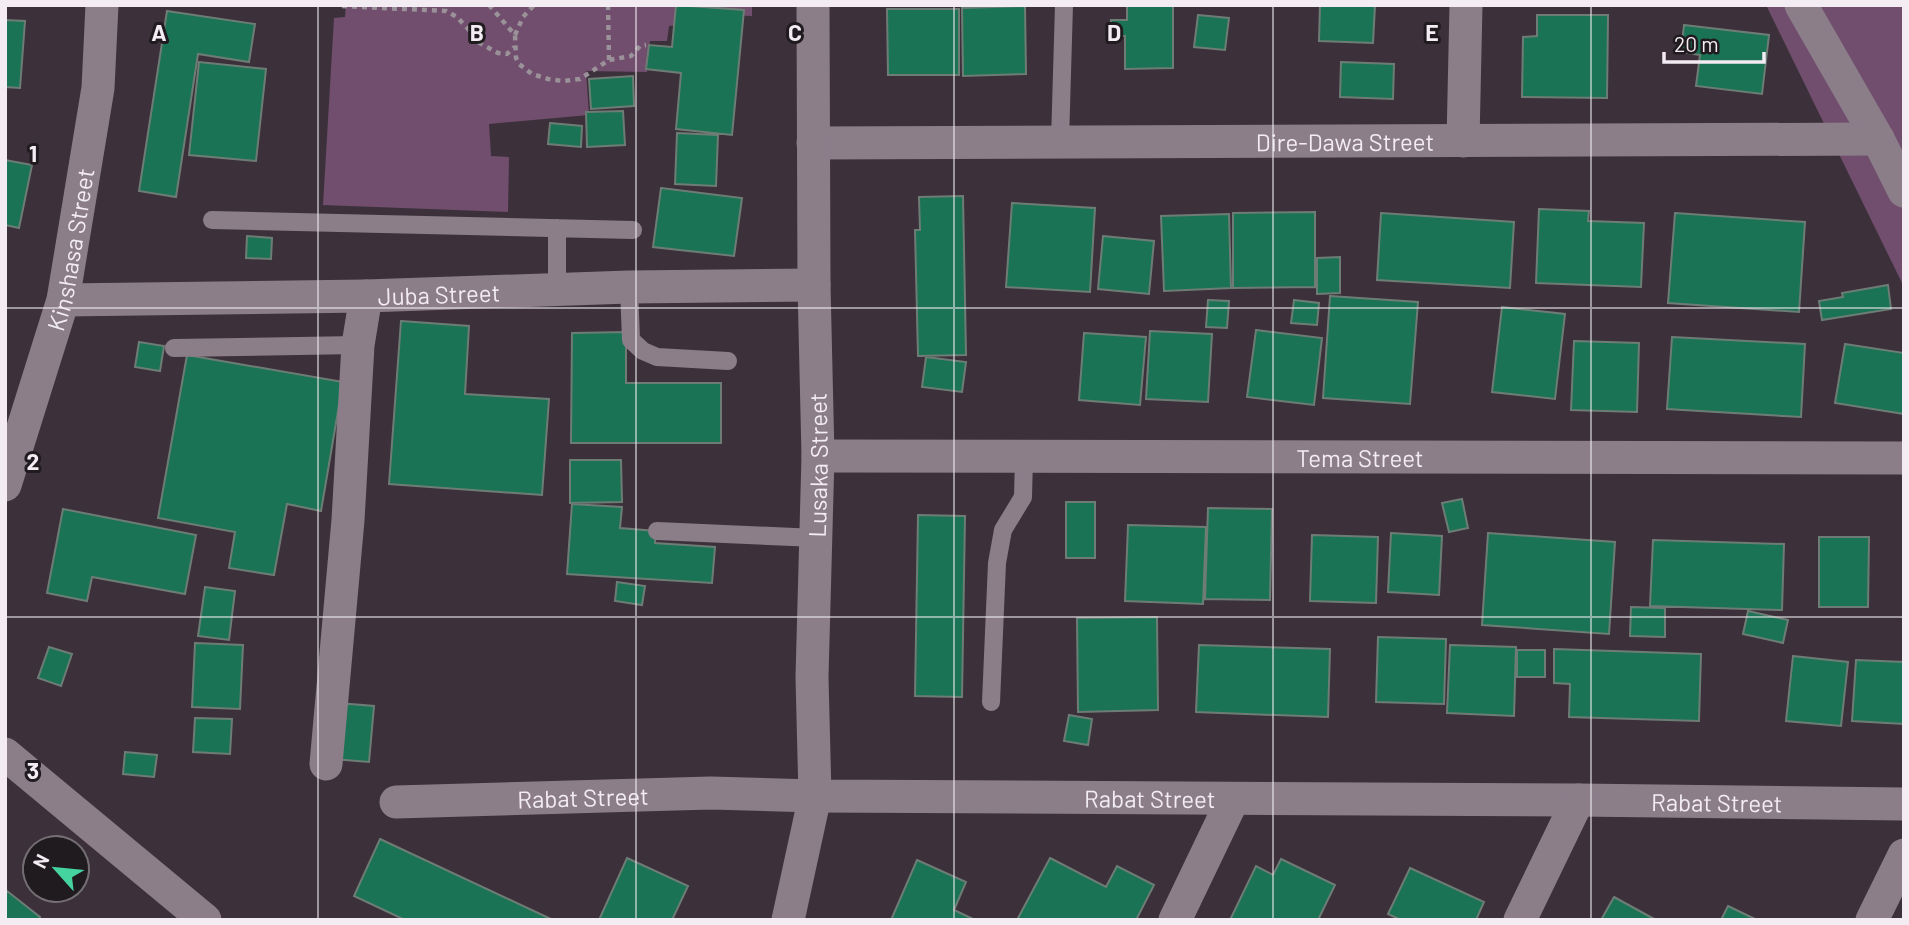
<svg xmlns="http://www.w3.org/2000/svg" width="1909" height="925" viewBox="0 0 1909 925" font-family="Barlow,sans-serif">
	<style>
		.green { fill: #714e6d }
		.building { fill: #1a7354; stroke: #6d7d75; stroke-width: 2 }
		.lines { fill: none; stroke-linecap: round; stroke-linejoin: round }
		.path { stroke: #9a9199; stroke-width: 4.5; stroke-dasharray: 5 5; stroke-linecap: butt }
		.service { stroke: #8b7e89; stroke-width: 18 }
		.minor { stroke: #8b7e89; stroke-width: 33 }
		.grid { fill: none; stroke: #f3ecf2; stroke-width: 2; stroke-opacity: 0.55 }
		.labels { text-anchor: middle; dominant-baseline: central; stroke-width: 6; stroke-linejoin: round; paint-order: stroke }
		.street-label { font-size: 24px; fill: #f3ecf2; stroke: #201b1f }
		.grid-label { font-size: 23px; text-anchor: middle; font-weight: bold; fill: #f3ecf2; stroke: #201b1f; stroke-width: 6; stroke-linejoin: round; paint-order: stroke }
	</style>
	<rect width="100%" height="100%" fill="#3c313b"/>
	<path class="green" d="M346,5H752V16L683,13L681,25L669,26L667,41H650L647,72L586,71L589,115L489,124L491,156L509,157L508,212L323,205L334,18L345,17Z
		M1766,5H1904V287Z"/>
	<path class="building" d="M676,5L744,10L732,135L676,129L681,73L646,69L649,45L672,47Z
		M1127,5H1173V68L1125,69V36H1110L1111,20H1127Z
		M1320,5H1375L1373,43L1319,41Z
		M1025,6L1026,74L963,76L962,8Z
		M887,9H959V75H888Z
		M167,11L255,24L249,62L198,54L176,197L139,191Z
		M1198,15L1229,18L1225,50L1194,47Z
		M1537,15H1608L1607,98L1522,97L1523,37L1537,36Z
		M5,20L25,21L20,88L5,87Z
		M1684,25L1769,35L1762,94L1696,86L1700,55L1681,52Z
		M199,62L266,69L256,161L189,155Z
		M1341,62L1394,64L1393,99L1340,97Z
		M633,76L634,106L591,109L589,79Z
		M623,111L625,145L587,147L586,112Z
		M550,123L582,126L581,147L548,144Z
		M677,133L718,135L716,186L675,184Z
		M5,160L32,165L19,228L5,225Z
		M661,188L742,198L734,256L653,247Z
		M963,196L966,355L918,356L915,230H920L919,197Z
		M1012,203L1095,208L1090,292L1006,287Z
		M1539,209L1589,211L1588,221L1644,223L1641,287L1536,283Z
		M1315,212V287L1233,288V213Z
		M1381,213L1514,222L1510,288L1377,280Z
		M1675,213L1805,222L1799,312L1668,303Z
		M1229,214L1231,288L1164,291L1161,216Z
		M247,236L272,238L271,259L246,258Z
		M1103,236L1154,241L1149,294L1098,289Z
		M1340,257V293L1317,294V258Z
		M1888,285L1891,309L1822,320L1819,301L1843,297L1842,293Z
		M1330,296L1418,302L1410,404L1323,398Z
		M1208,300L1229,301L1227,328L1206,327Z
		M1294,300L1319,303L1317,325L1291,323Z
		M1502,307L1565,314L1555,399L1492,392Z
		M401,321L469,326L465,394L549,399L542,495L389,484Z
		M1256,330L1322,338L1314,405L1247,397Z
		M1150,331L1212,334L1208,402L1146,399Z
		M626,332V383H721V443H571L572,333Z
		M1084,333L1146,337L1140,405L1079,400Z
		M1672,337L1805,344L1801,417L1667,409Z
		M1574,341L1639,343L1637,412L1571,410Z
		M139,342L164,346L160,371L135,367Z
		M1845,344L1904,353V414L1835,403Z
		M187,355L343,382L321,511L287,504L274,575L229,568L235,532L158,518Z
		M926,357L966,362L962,392L922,387Z
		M570,460H621L622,502L570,503Z
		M1462,499L1468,528L1449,532L1442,503Z
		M1066,502H1095V558H1066Z
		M572,504L622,507L620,528L656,531L655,543L715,547L712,583L567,574Z
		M1208,508L1272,509L1270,600L1205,599Z
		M63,509L196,535L185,594L92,577L87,601L47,593Z
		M918,515L965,516L962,697L915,696Z
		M1128,525L1206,527L1203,604L1125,601Z
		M1391,533L1442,536L1439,595L1388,592Z
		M1488,533L1615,542L1609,634L1482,625Z
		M1312,535L1378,537L1376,603L1310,601Z
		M1819,537H1869L1868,607H1819Z
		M1653,540L1784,544L1782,610L1650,606Z
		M617,582L645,586L642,605L615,601Z
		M205,587L235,591L229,640L198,636Z
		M1631,607L1665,608V637L1630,636Z
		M1748,611L1788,620L1783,643L1743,634Z
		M1157,617L1158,710L1078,712L1077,618Z
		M1378,637L1446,639L1444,704L1376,702Z
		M195,643L243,645L240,709L192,707Z
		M1199,645L1330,649L1328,717L1196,712Z
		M1450,645L1516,647L1514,716L1447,713Z
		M49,647L72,654L61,686L38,678Z
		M1554,649L1701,654L1699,721L1569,717L1570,684L1554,683Z
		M1517,650H1545V677H1517Z
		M1793,656L1848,662L1841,726L1786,721Z
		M1856,660L1904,662V724L1852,721Z
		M338,703L374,706L369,762L333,759Z
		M1069,715L1092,719L1088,745L1064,741Z
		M195,718L232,719L230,754L193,752Z
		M125,752L157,755L154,777L123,774Z
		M380,839L553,920H405L354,896Z
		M627,858L688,886L672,920H599Z
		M1050,858L1106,887L1117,866L1154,885L1136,920H1017Z
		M1281,859L1335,885L1318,920H1230L1256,866L1273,875Z
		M917,860L966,882L954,910L975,920H891Z
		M1410,868L1484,902L1476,920H1401L1388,914Z
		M7,891L40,917L38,920H5V894Z
		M1614,897L1656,920H1601Z
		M1728,906L1757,920H1721Z"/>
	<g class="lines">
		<path class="path" d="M489,5L515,35L516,58L519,64L532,74L548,79L563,81L580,79L609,60L631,56L640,46L646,45
			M608,5L609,60
			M342,6L446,11L457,17L470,31L476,41L498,53L507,54L514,47
			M515,35L523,17L534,5"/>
		<path class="service" d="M1060,141L1064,5
			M212,220L633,230
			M557,228V289
			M629,287L631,340L643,351L657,357L728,361
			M174,348L358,345
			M657,531L816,538
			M991,702L997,563L1003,530L1023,497L1024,457"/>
		<g class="minor">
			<path d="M1801,5L1878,139L1904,191"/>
			<path d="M1463,141L1466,5"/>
			<path id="s1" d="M813,143L1878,139"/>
			<path id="s2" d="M63,300L366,296L629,287L814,285"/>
			<path id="s3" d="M818,456L1904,458"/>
			<path id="s4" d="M5,485L63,300L98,88L102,5"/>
			<path d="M5,754L205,920"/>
			<path d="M326,764L348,520L358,345L366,296"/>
			<path id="s5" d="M396,802L711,793L815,796L1578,800L1904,804"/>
			<path id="s6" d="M788,920L815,796L812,677L818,456L814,285L813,5"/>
			<path d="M1175,920L1233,799"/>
			<path d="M1520,920L1578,800"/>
			<path d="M1872,920L1904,855"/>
		</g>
	</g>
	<path class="grid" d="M318,5V920M636,5V920M954,5V920M1273,5V920M1591,5V920M5,308H1904M5,617H1904"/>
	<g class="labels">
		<g class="street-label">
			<text stroke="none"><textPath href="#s1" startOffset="532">Dire-Dawa Street</textPath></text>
			<text stroke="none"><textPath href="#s4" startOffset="245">Kinshasa Street</textPath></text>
			<text stroke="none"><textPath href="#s2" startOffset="376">Juba Street</textPath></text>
			<text stroke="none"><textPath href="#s3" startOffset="542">Tema Street</textPath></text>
			<text stroke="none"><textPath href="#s6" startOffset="458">Lusaka Street</textPath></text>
			<text stroke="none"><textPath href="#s5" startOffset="187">Rabat Street</textPath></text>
			<text stroke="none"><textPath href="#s5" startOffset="754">Rabat Street</textPath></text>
			<text stroke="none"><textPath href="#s5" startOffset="1321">Rabat Street</textPath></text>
		</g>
	</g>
	<g class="grid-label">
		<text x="159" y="41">A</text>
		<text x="477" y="41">B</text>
		<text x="795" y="41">C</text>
		<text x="1114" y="41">D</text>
		<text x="1432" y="41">E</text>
		<text x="33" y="162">1</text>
		<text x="33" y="470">2</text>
		<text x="33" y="779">3</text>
	</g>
	<rect width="1909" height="925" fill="none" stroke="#f3ecf2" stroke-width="14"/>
	<g transform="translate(56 869) rotate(297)"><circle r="33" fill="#201b1f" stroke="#746f73" stroke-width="2"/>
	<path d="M0-5L12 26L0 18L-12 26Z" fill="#45d49f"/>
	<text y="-10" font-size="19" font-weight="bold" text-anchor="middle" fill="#f3ecf2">N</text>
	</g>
	<path d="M1664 52v10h100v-10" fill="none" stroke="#f3ecf2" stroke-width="3.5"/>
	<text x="1674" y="52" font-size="21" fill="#f3ecf2" stroke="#201b1f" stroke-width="5" paint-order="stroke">20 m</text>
</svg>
